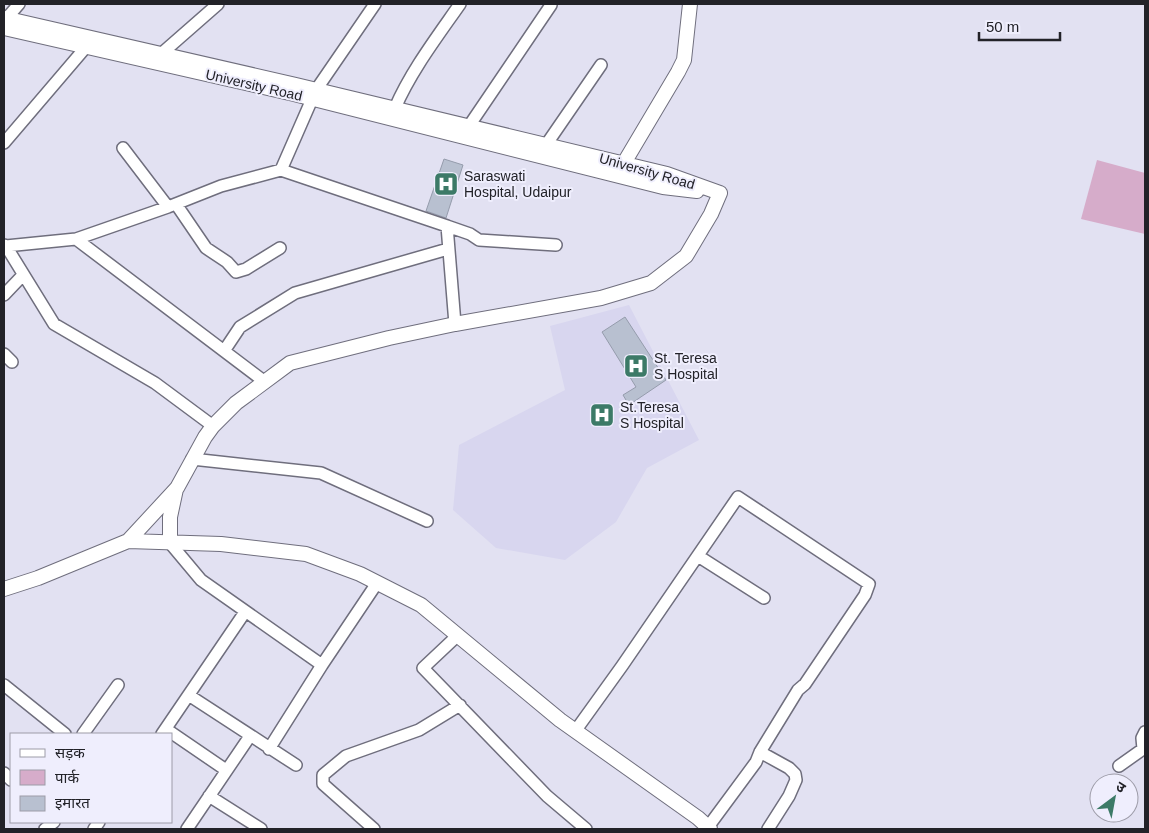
<svg xmlns="http://www.w3.org/2000/svg" width="1149" height="833" viewBox="0 0 1149 833" font-family="Helvetica,'Noto Sans Devanagari',sans-serif">
	<style>
		.built { fill: #d8d6ef }
		.green { fill: #d6acca }
		.building { fill: #b8c0d0; stroke: #959cac }
		.lines { fill: none; stroke-linecap: round; stroke-linejoin: round }
		.minor-casing { stroke: #6f6e7d; stroke-width: 14 }
		.tertiary-casing { stroke: #6f6e7d; stroke-width: 16 }
		.minor { stroke: #fff; stroke-width: 11 }
		.tertiary { stroke: #fff; stroke-width: 14 }
		.labels { text-anchor: middle; dominant-baseline: central; stroke-width: 4; stroke-linejoin: round; paint-order: stroke }
		.street-label { font-size: 14px; fill: #222228; stroke: #efeefd }
		.poi-label { font-size: 14px; fill: #222228; stroke: #efeefd; text-anchor: start }
	</style>
	<rect width="100%" height="100%" fill="#e2e1f2"/>
	<path class="built" d="M629,305L699,440L647,468L616,522L565,560L496,548L453,510L459,445L565,390L550,326Z"/>
	<path class="green" d="M1097,160L1145,173V234L1081,219Z"/>
	<path class="building" d="M444,159L463,165L446,218L426,211Z
		M625,317L666,380L629,405L623,395L636,387L602,332Z"/>
	<g class="lines">
		<defs>
			<path id="minor" d="M375,4L316,90L281,170L447,226L455,324
				M6,19L19,4
				M161,54L218,4
				M395,108C411,71 437,37 460,4
				M469,126L551,5
				M4,143L86,47
				M546,145L601,65
				M123,148L168,207
				M176,204L206,248L227,262L236,272L246,269L280,248
				M447,226L470,234L479,240L556,245
				M76,239L265,382
				M4,245L6,246L76,239L168,207L221,186L281,170
				M6,246L54,324L155,383L213,426
				M4,295L23,275
				M224,351L240,327L295,293L448,249
				M4,354L12,362
				M192,459L321,473L427,521
				M170,543L201,580L322,665L377,583
				M698,556L764,598
				M457,636L423,668L547,796L586,829
				M4,685L65,734
				M190,696L296,765
				M166,729L226,770
				M576,730L622,666L738,497L869,584L865,595L805,684L798,690L760,752L756,762L708,827
				M83,734L118,685
				M162,734L245,612
				M269,749L322,665
				M760,752L789,768L795,774L796,780L789,796L768,829
				M1119,766L1143,749L1142,738L1145,732
				M4,773L11,780
				M209,796L261,829
				M45,829L54,822
				M94,829L99,822
				M187,829L250,736
				M374,829L323,784V775L346,756L419,730L460,705"/>
			<path id="tertiary" d="M4,18L296,85L667,174L720,193
				M4,28L294,94L663,187L697,191
				M622,171L624,163L678,72L684,60L690,4
				M128,541L177,488L205,437L213,426L236,403L290,363L389,338L455,324L601,298L651,283L686,256L711,214L720,193
				M170,543V517L176,489
				M4,589L38,578L128,541L221,544L306,554L360,574L421,605L560,720L698,818L710,829"/>
		</defs>
		<use href="#minor" class="minor-casing"/>
		<use href="#tertiary" class="tertiary-casing"/>
		<use href="#minor" class="minor"/>
		<use href="#tertiary" class="tertiary"/>
	</g>
	<defs>
		<symbol id="hospital-square" viewBox="-11 -11 22 22"><rect x="-9" y="-9" width="18" height="18" rx="4" fill="#3c7a67" stroke="#efeefd"/><path d="M-5-5h3v3.5h4V-5h3V5h-3V1.5h-4V5h-3Z" fill="#fff"/></symbol>
	</defs>
	<g fill-rule="evenodd">
		<use href="#hospital-square" x="432" y="170" width="28" height="28"/>
		<use href="#hospital-square" x="622" y="352" width="28" height="28"/>
		<use href="#hospital-square" x="588" y="401" width="28" height="28"/>
	</g>
	<g class="labels">
		<g class="street-label">
			<text transform="translate(254 85) rotate(13)">University Road</text>
			<text transform="translate(647 171) rotate(16)">University Road</text>
		</g>
		<g class="poi-label">
			<text x="464" y="176">Saraswati<tspan x="464" dy="16">Hospital, Udaipur</tspan></text>
			<text x="654" y="358">St. Teresa<tspan x="654" dy="16">S Hospital</tspan></text>
			<text x="620" y="407">St.Teresa<tspan x="620" dy="16">S Hospital</tspan></text>
		</g>
	</g>
	<rect width="1149" height="833" fill="none" stroke="#222228" stroke-width="10"/>
	<rect x="10" y="733" width="162" height="90" fill="#efeefd" stroke="#9d9ca8"/>
	<rect x="20" y="749" width="25" height="8" fill="#ffffff" stroke="#9d9ca8"/>
	<text x="55" y="758" font-size="15" fill="#222228">सड़क</text>
	<rect x="20" y="770" width="25" height="15" fill="#d6acca" stroke="#9d9ca8"/>
	<text x="55" y="783" font-size="15" fill="#222228">पार्क</text>
	<rect x="20" y="796" width="25" height="15" fill="#b8c0d0" stroke="#9d9ca8"/>
	<text x="55" y="808" font-size="15" fill="#222228">इमारत</text>
	<g transform="translate(1114 798) rotate(32)"><circle r="24" fill="#efeefd" stroke="#9d9ca8"/>
	<path d="M0-4L9 19L0 12L-9 19Z" fill="#3c7a67"/>
	<text y="-8" font-size="14" font-weight="bold" text-anchor="middle" fill="#222228">उ</text>
	</g>
	<path d="M979 32v8h81v-8" fill="none" stroke="#222228" stroke-width="2.5"/>
	<text x="986" y="32" font-size="15" fill="#222228" stroke="#efeefd" stroke-width="4" paint-order="stroke">50 m</text>
</svg>
